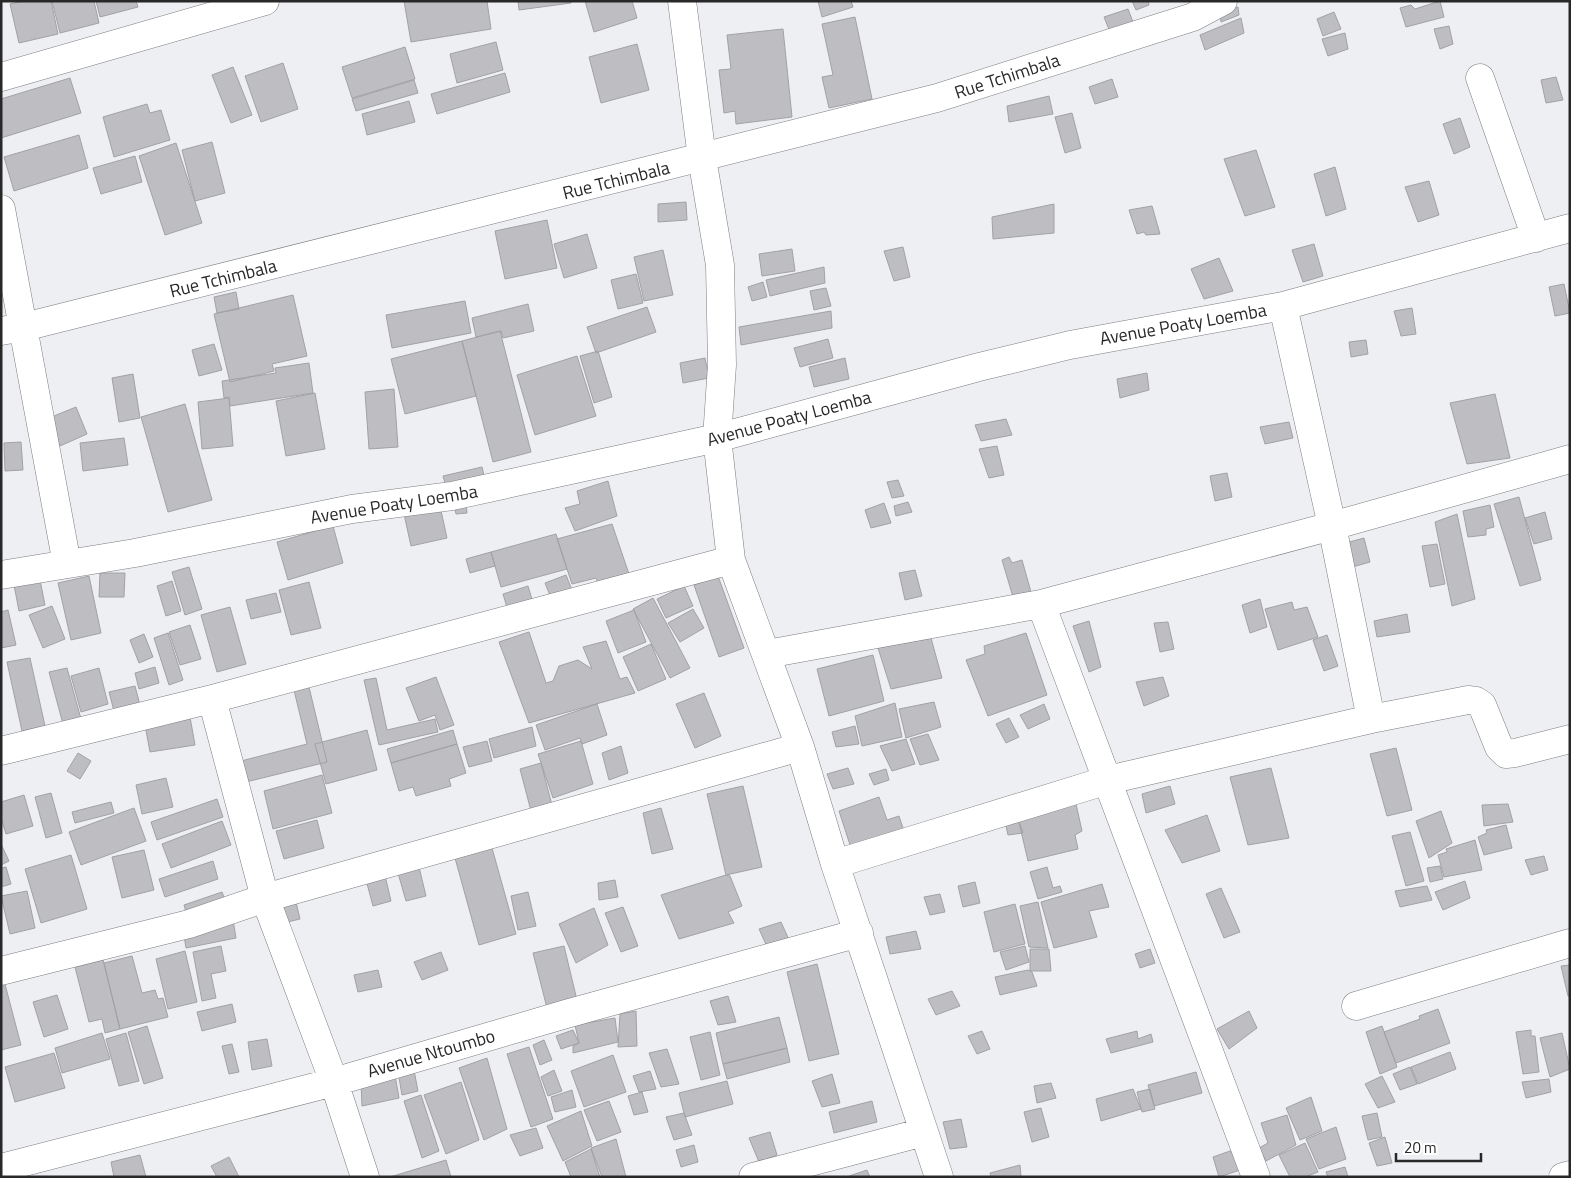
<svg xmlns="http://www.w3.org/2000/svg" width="1571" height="1178" viewBox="0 0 1571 1178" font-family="'Titillium Web',sans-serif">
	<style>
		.building { fill: #bebec2; stroke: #a1a2a5 }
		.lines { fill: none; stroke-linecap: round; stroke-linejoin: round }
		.minor-casing { stroke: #7c7d80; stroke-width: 29 }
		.minor { stroke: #fff; stroke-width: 28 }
		.labels { text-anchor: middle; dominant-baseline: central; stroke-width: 4; stroke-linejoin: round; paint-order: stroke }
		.street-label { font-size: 18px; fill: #282829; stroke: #fff }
	</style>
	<rect width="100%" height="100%" fill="#eeeff2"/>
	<path class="building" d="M24,1H51L58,34L19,43L10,4Z
		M52,1H94L99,23L60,33Z
		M96,1H136L138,7L100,17Z
		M404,1H487L491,29L411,42Z
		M518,1H571V3L519,10Z
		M585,1H632L637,18L594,32Z
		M818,1H851L853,7L822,17Z
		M1132,1H1148L1149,5L1136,10Z
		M1440,1L1444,17L1406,27L1400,8L1411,5L1415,9Z
		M1238,7L1239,15L1221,22L1220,13Z
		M1128,9L1133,22L1110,32L1104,17Z
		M1334,12L1341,29L1323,36L1317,19Z
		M855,17L872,99L829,108L822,77L833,75L822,24Z
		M1241,18L1244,33L1205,50L1200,35Z
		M1449,26L1453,44L1440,49L1434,29Z
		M783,29L792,117L736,124L735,111L724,113L719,70L731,69L727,35Z
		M1345,33L1348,49L1328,56L1322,39Z
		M496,42L503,70L457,83L450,54Z
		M637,44L649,90L601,103L589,57Z
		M405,47L415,79L352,98L342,67Z
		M283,63L298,109L261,122L245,76Z
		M233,67L252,115L231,123L212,75Z
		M505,73L510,92L437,114L431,94Z
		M1556,77L1563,100L1546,103L1541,80Z
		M70,78L81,113L1,138V99Z
		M1112,79L1118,97L1095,104L1089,87Z
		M414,80L418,93L356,111L352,99Z
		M1049,96L1053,114L1009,122L1007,106Z
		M409,101L415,122L367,135L362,114Z
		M147,104L150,113L161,110L170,140L114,157L103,117Z
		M1072,113L1081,148L1065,153L1055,117Z
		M1460,118L1470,147L1454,154L1443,124Z
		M79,135L88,168L14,191L4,157Z
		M212,142L225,193L195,201L182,150Z
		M176,143L202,223L165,235L139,156Z
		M1256,150L1275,207L1245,216L1224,159Z
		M135,156L142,182L101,194L93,168Z
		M1335,167L1346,209L1326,216L1314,174Z
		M1429,181L1439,215L1418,222L1405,187Z
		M686,202L687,220L658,222V204Z
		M1054,204V233L993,239L992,217Z
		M1152,206L1160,234L1146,235L1144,232L1137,234L1129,210Z
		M547,220L557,268L505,279L495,231Z
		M587,234L597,268L564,278L554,244Z
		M1314,244L1323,276L1303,282L1292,250Z
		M903,247L910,277L894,281L884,251Z
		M792,249L795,271L762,276L759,254Z
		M663,250L673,295L644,301L634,257Z
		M1219,258L1233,291L1204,299L1191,269Z
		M824,267L825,283L770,296L766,280Z
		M636,274L643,303L618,309L611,280Z
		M763,282L767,297L752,301L748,287Z
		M1564,284L1570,313L1555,316L1549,287Z
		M826,288L831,306L814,310L810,291Z
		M236,292L239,309L217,313L214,297Z
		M293,295L307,356L272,364L274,371L230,382L214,314Z
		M465,301L471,333L392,348L386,315Z
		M528,304L534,331L503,338L501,331L476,337L472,318Z
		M647,307L656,332L596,353L587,327Z
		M1412,308L1416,334L1401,336L1394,311Z
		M831,311L832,328L741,345L739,327Z
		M500,331L531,452L493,462L462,341Z
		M828,339L833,358L800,367L794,348Z
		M1366,340L1368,354L1351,357L1349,342Z
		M462,341L476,396L405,414L391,359Z
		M214,344L222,370L199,376L192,350Z
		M598,351L612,397L594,403L580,356Z
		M577,356L596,416L535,435L517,375Z
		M705,358L709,378L683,383L680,363Z
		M845,358L849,379L814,387L809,367Z
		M309,363L313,393L230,406L229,397L224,398L222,381L276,373L275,368Z
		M1147,373L1149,390L1120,398L1117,379Z
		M133,374L140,418L119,422L112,378Z
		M394,389L398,447L369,449L365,392Z
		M315,393L325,449L286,456L276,401Z
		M1495,394L1510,458L1467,464L1450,403Z
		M229,398L233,446L202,449L198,402Z
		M185,404L212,500L168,512L141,417Z
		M76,407L87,434L60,446L49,418Z
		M1006,419L1012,435L981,441L975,425Z
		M1289,422L1293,438L1265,444L1260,427Z
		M124,438L128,465L83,471L80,443Z
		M21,442L23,470L5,471L4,443Z
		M997,446L1004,475L989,478L979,449Z
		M482,467L486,484L448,493L443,476Z
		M1227,473L1232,497L1215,501L1210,476Z
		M898,480L904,496L892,498L887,482Z
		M608,481L617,516L575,531L565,508L580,504L577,491Z
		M1519,497L1541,580L1520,586L1494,504Z
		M908,502L912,512L896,516L894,506Z
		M466,503L467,513L456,514L454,505Z
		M884,503L891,523L871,528L865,510Z
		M1490,505L1494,527L1486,529V535L1468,537L1463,511Z
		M440,506L447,538L411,546L404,514Z
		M1545,512L1552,539L1534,544L1525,518Z
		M1457,514L1475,599L1452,606L1435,522Z
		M612,524L629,574L599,585L596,578L572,584L557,539Z
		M333,526L343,563L288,580L277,542Z
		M556,534L567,569L501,587L491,552Z
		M1364,538L1370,562L1349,568L1342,544Z
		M1437,544L1445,584L1430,587L1422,546Z
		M491,552L495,566L470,573L466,559Z
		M1009,557L1012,563L1022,560L1031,592L1013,597L1002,560Z
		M189,567L202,609L185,615L172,572Z
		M915,570L922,596L905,600L899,573Z
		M100,573H125L124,597H99Z
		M566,575L574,595L553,603L545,583Z
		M89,576L101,633L71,640L58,583Z
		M718,576L744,648L719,657L694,585Z
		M40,580L45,605L19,611L14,585Z
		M172,581L181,611L166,616L157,586Z
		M309,582L321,628L291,635L279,590Z
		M528,586L534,606L509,614L503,594Z
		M684,586L693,606L666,618L657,599Z
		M276,593L281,612L251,619L246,600Z
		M653,598L690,668L670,678L633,609Z
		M1260,599L1267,627L1250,633L1242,605Z
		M1292,602L1294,610L1307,607L1318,637L1278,650L1265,609Z
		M52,606L65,639L43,648L29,615Z
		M230,607L246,664L217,672L201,615Z
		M693,609L704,628L680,642L668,623Z
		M8,610L16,645L1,648V612Z
		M634,610L646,642L618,653L606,621Z
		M1407,614L1410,632L1377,637L1374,621Z
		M1089,621L1101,667L1089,672L1073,626Z
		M1168,622L1174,649L1160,652L1154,623Z
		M190,625L201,659L180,665L169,632Z
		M529,632L546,683L553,681L559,666L578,660L592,669L583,647L606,641L620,679L627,677L635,693L529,723L499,642Z
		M168,633L183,680L169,685L154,638Z
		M1026,633L1047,695L988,716L966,660L985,654L984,646Z
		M144,634L153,657L139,663L130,640Z
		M1327,635L1338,666L1324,671L1313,640Z
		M931,638L942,678L891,689L878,648Z
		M651,644L666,679L638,691L623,657Z
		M873,655L884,701L829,716L817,669Z
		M30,658L45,726L22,731L7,662Z
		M155,667L159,683L139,689L135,673Z
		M67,668L81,719L63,724L49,672Z
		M99,668L108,704L81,712L71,676Z
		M436,677L454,725L440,730L435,715L419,721L406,688Z
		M1163,677L1169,696L1144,706L1136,682Z
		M376,678L387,730L435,719L438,732L379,745L364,680Z
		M308,683L327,762L246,782L241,761L307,744L293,686Z
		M135,686L140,705L114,711L109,692Z
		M704,693L721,736L695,748L676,704Z
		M934,702L941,727L906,738L899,709Z
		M895,703L902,737L862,746L855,716Z
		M597,704L607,735L582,744L580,738L545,750L536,725Z
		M1044,704L1050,719L1028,729L1020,715Z
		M190,717L195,745L150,752L145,725Z
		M1009,718L1019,737L1006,743L996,724Z
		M855,726L859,744L836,747L832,732Z
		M532,727L536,746L494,758L489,739Z
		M367,730L377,770L326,784L315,744Z
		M453,730L457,744L391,763L387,749Z
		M928,734L939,760L920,765L910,739Z
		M906,739L915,764L892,771L880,746Z
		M487,741L492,761L469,767L463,747Z
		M581,741L593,784L553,798L538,754Z
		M457,744L466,773L449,779L451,786L416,796L413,787L399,791L391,763Z
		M621,746L628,773L609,780L602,753Z
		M1396,748L1412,810L1387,816L1370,754Z
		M78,753L91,761L80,779L67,771Z
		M541,763L552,805L531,811L520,769Z
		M848,768L854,784L833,789L827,774Z
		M1271,768L1289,838L1248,845L1230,777Z
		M886,769L889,780L874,785L869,774Z
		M322,775L332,813L273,829L264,791Z
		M166,778L173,807L142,814L136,785Z
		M743,786L762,867L726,875L707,794Z
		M1170,786L1175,804L1146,813L1142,794Z
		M51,793L62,833L46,838L35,797Z
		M24,795L33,826L6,834L1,818V802Z
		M879,797L887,820L899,816L906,837L853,854L839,811Z
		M217,799L223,817L157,840L151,822Z
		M111,802L114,813L75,823L72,812Z
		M1076,804L1082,831L1075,835L1078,849L1028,861L1018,818Z
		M1508,804L1513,822L1484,826L1482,805Z
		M134,808L146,841L81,865L69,832Z
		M661,808L673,849L652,854L643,813Z
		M1441,811L1452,843L1429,858L1416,821Z
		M1207,815L1220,851L1182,863L1165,830Z
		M1004,817L1018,818L1023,833L1008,835Z
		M317,820L324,848L284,859L276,831Z
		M222,821L231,845L171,868L162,844Z
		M1506,825L1512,848L1484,855L1478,837L1487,833L1486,830Z
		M1410,832L1424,881L1406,886L1392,836Z
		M1475,840L1482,870L1444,877L1438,855L1447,852L1446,849Z
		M1,844L9,861L1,865Z
		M492,848L516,934L479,945L455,858Z
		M144,850L154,890L122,898L112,857Z
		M71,855L87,909L41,923L25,869Z
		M1544,856L1548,870L1531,875L1525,860Z
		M213,861L218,879L165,897L159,879Z
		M1440,866L1443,879L1430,882L1427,868Z
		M6,867L11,884L1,887V868Z
		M419,867L426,896L406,901L398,873Z
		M1047,867L1053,888L1060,886L1062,892L1038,899L1030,872Z
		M384,871L391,901L373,906L365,876Z
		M726,875L730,876L742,906L728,912L734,923L679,939L661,895Z
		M615,880L618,897L599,900L598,883Z
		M1465,881L1470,898L1443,910L1435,892Z
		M975,882L980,903L963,907L958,886Z
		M1102,884L1109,907L1089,911L1097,937L1054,948L1041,902Z
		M1427,886L1432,900L1400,907L1395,891Z
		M1221,888L1240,932L1224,938L1206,894Z
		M27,891L35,928L10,934L1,896Z
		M222,892L227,905L188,919L184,905Z
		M528,892L536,926L518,930L511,896Z
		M940,894L945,912L930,915L924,897Z
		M296,902L300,919L283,923L279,906Z
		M1038,902L1048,948L1029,947L1020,906Z
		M1015,904L1025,944L994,952L984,912Z
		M623,907L638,946L621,952L605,913Z
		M594,908L608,945L576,963L559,924Z
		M233,920L236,938L186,948L183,930Z
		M781,922L790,942L768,949L759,929Z
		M916,931L921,949L890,954L886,937Z
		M221,946L226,971L211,974L216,998L202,1001L193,952Z
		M564,946L577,1000L547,1008L533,953Z
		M1025,946L1029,962L1006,970L1000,952Z
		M1030,949H1049L1051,971H1030Z
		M1150,949L1155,963L1140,968L1135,954Z
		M185,951L197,1002L168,1009L156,959Z
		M441,952L448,970L422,980L414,962Z
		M132,956L142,993L155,990L158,999L163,998L168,1017L120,1029L104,963Z
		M103,960L120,1029L105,1033L102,1019L89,1022L75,967Z
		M817,964L839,1054L809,1061L787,972Z
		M1570,965V996H1568L1561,966Z
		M378,970L382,987L358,992L354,975Z
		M1028,970L1032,972L1037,986L1000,995L995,977Z
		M2,973L21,1045L1,1050V974Z
		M952,991L960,1006L936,1015L928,999Z
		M57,995L68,1029L44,1037L33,1002Z
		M728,996L736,1022L718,1025L710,1001Z
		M232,1004L236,1022L202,1031L197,1012Z
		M1438,1009L1450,1043L1396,1063L1384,1032L1420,1019L1419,1016Z
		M636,1011L637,1046L618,1047L620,1014Z
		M1249,1011L1257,1028L1229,1049L1217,1029Z
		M779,1017L787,1048L723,1064L716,1033Z
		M615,1018L618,1042L573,1053V1046L579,1043L575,1025Z
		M147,1026L163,1078L144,1084L128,1032Z
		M1382,1026L1397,1067L1380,1074L1366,1032Z
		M573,1030L579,1043L561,1049L556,1036Z
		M1531,1030V1036H1535L1539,1072L1523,1074L1516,1032Z
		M982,1031L990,1049L977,1054L968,1036Z
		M1137,1031L1138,1039L1151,1034L1153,1042L1111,1053L1106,1039Z
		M710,1032L720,1075L701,1080L690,1037Z
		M102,1033L110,1059L62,1073L55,1048Z
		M126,1033L139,1081L119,1086L106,1039Z
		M1562,1033L1570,1069L1550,1077L1540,1038Z
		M267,1039L272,1066L252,1070L248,1042Z
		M544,1040L552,1060L540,1065L533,1045Z
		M232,1044L239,1072L229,1074L222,1046Z
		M529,1047L553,1119L531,1127L507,1054Z
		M787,1048L790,1062L727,1079L723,1064Z
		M667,1049L679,1084L661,1087L649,1053Z
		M1450,1052L1456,1069L1418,1084L1411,1067Z
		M54,1053L65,1088L15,1102L5,1067Z
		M613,1055L626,1092L584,1107L571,1071Z
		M487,1058L507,1129L484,1140L459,1068Z
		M413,1065L418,1091L402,1095L397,1066Z
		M1410,1067L1417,1084L1400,1090L1393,1074Z
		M554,1070L562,1091L548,1096L541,1077Z
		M650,1071L656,1089L639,1092L633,1076Z
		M1196,1072L1202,1093L1154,1106L1148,1085Z
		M832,1074L840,1103L822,1107L812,1081Z
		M395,1075L399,1098L362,1106L361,1082Z
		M1382,1076L1395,1102L1378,1108L1365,1084Z
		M1549,1079L1551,1092L1526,1098L1522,1082Z
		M727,1081L733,1104L685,1117L679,1093Z
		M461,1082L479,1140L446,1154L424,1095Z
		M1051,1083L1056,1098L1037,1103L1034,1086Z
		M1133,1089L1141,1109L1101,1121L1096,1099Z
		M1150,1089L1155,1109L1142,1112L1137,1092Z
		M572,1090L576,1107L555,1112L551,1097Z
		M642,1092L648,1112L634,1115L628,1096Z
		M421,1095L439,1151L422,1158L404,1101Z
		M1311,1097L1322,1131L1300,1140L1286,1108Z
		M609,1101L621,1132L597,1141L584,1110Z
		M872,1101L877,1122L834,1133L829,1112Z
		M1041,1108L1049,1137L1032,1142L1024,1112Z
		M581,1111L592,1146L563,1161L547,1126Z
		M684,1113L692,1135L674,1140L666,1117Z
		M1377,1113L1382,1137L1368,1140L1362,1116Z
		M1287,1115L1296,1145L1266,1161L1259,1148L1268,1143L1261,1123Z
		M961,1119L967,1147L950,1149L943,1122Z
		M1336,1127L1346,1159L1319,1169L1306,1139Z
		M536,1128L543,1148L520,1156L510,1135Z
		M770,1132L777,1155L759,1162L749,1138Z
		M1385,1137L1392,1163L1377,1166L1369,1143Z
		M616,1139L626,1177H602L591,1148Z
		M1305,1143L1318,1172L1305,1177H1290L1279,1155Z
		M694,1145L698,1162L681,1167L676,1150Z
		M591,1149L600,1177H571L565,1162Z
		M1233,1150L1240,1170L1219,1177L1213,1157Z
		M140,1155L146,1177H114L111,1162Z
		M229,1157L239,1177H217L211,1166Z
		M446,1160L451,1177H390Z
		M1020,1165L1021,1177H991L990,1173Z
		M1345,1167L1348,1177H1328L1326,1172Z
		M867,1170L870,1177H849V1176Z"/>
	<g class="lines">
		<defs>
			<path id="minor" d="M682,1L702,158L720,265L722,365L717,438L731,560L800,747L835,864L939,1177
				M1,77L265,1
				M1480,78L1536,238
				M1,209L67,564
				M1283,306L1332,526L1371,719
				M1,331L24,327L937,98L1193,17L1223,1
				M1,575L135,553L352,509L452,496L717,438L979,367L1070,345L1283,306L1570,228
				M1041,604L1256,1177
				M767,654L1041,604L1332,526L1570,459
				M212,699L265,898L334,1082L365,1177
				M1,751L212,699L731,560
				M835,864L1108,780L1371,719L1468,700L1476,701L1482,705L1499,747L1506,754L1515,753L1570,739
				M1,971L189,924L265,898L800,747
				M1356,1006L1570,943
				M1,1168L334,1082L566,1014L859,933
				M753,1177L924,1132
				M1563,1177L1570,1175"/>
		</defs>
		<use href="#minor" class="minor-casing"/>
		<use href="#minor" class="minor"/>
	</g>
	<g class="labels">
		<g class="street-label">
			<text transform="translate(1007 76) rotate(-18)">Rue Tchimbala</text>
			<text transform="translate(616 180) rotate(-14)">Rue Tchimbala</text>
			<text transform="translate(223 278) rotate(-14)">Rue Tchimbala</text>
			<text transform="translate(1183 324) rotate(-10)">Avenue Poaty Loemba</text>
			<text transform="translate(789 418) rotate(-15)">Avenue Poaty Loemba</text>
			<text transform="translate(394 504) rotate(-9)">Avenue Poaty Loemba</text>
			<text transform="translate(431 1053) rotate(-16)">Avenue Ntoumbo</text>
		</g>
	</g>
	<rect width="1571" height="1178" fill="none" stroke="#282829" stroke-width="5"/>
	<path d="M1396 1153v8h85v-8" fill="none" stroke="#282829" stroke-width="2.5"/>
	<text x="1404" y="1153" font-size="15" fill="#282829" stroke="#ffffff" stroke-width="4" paint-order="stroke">20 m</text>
</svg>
